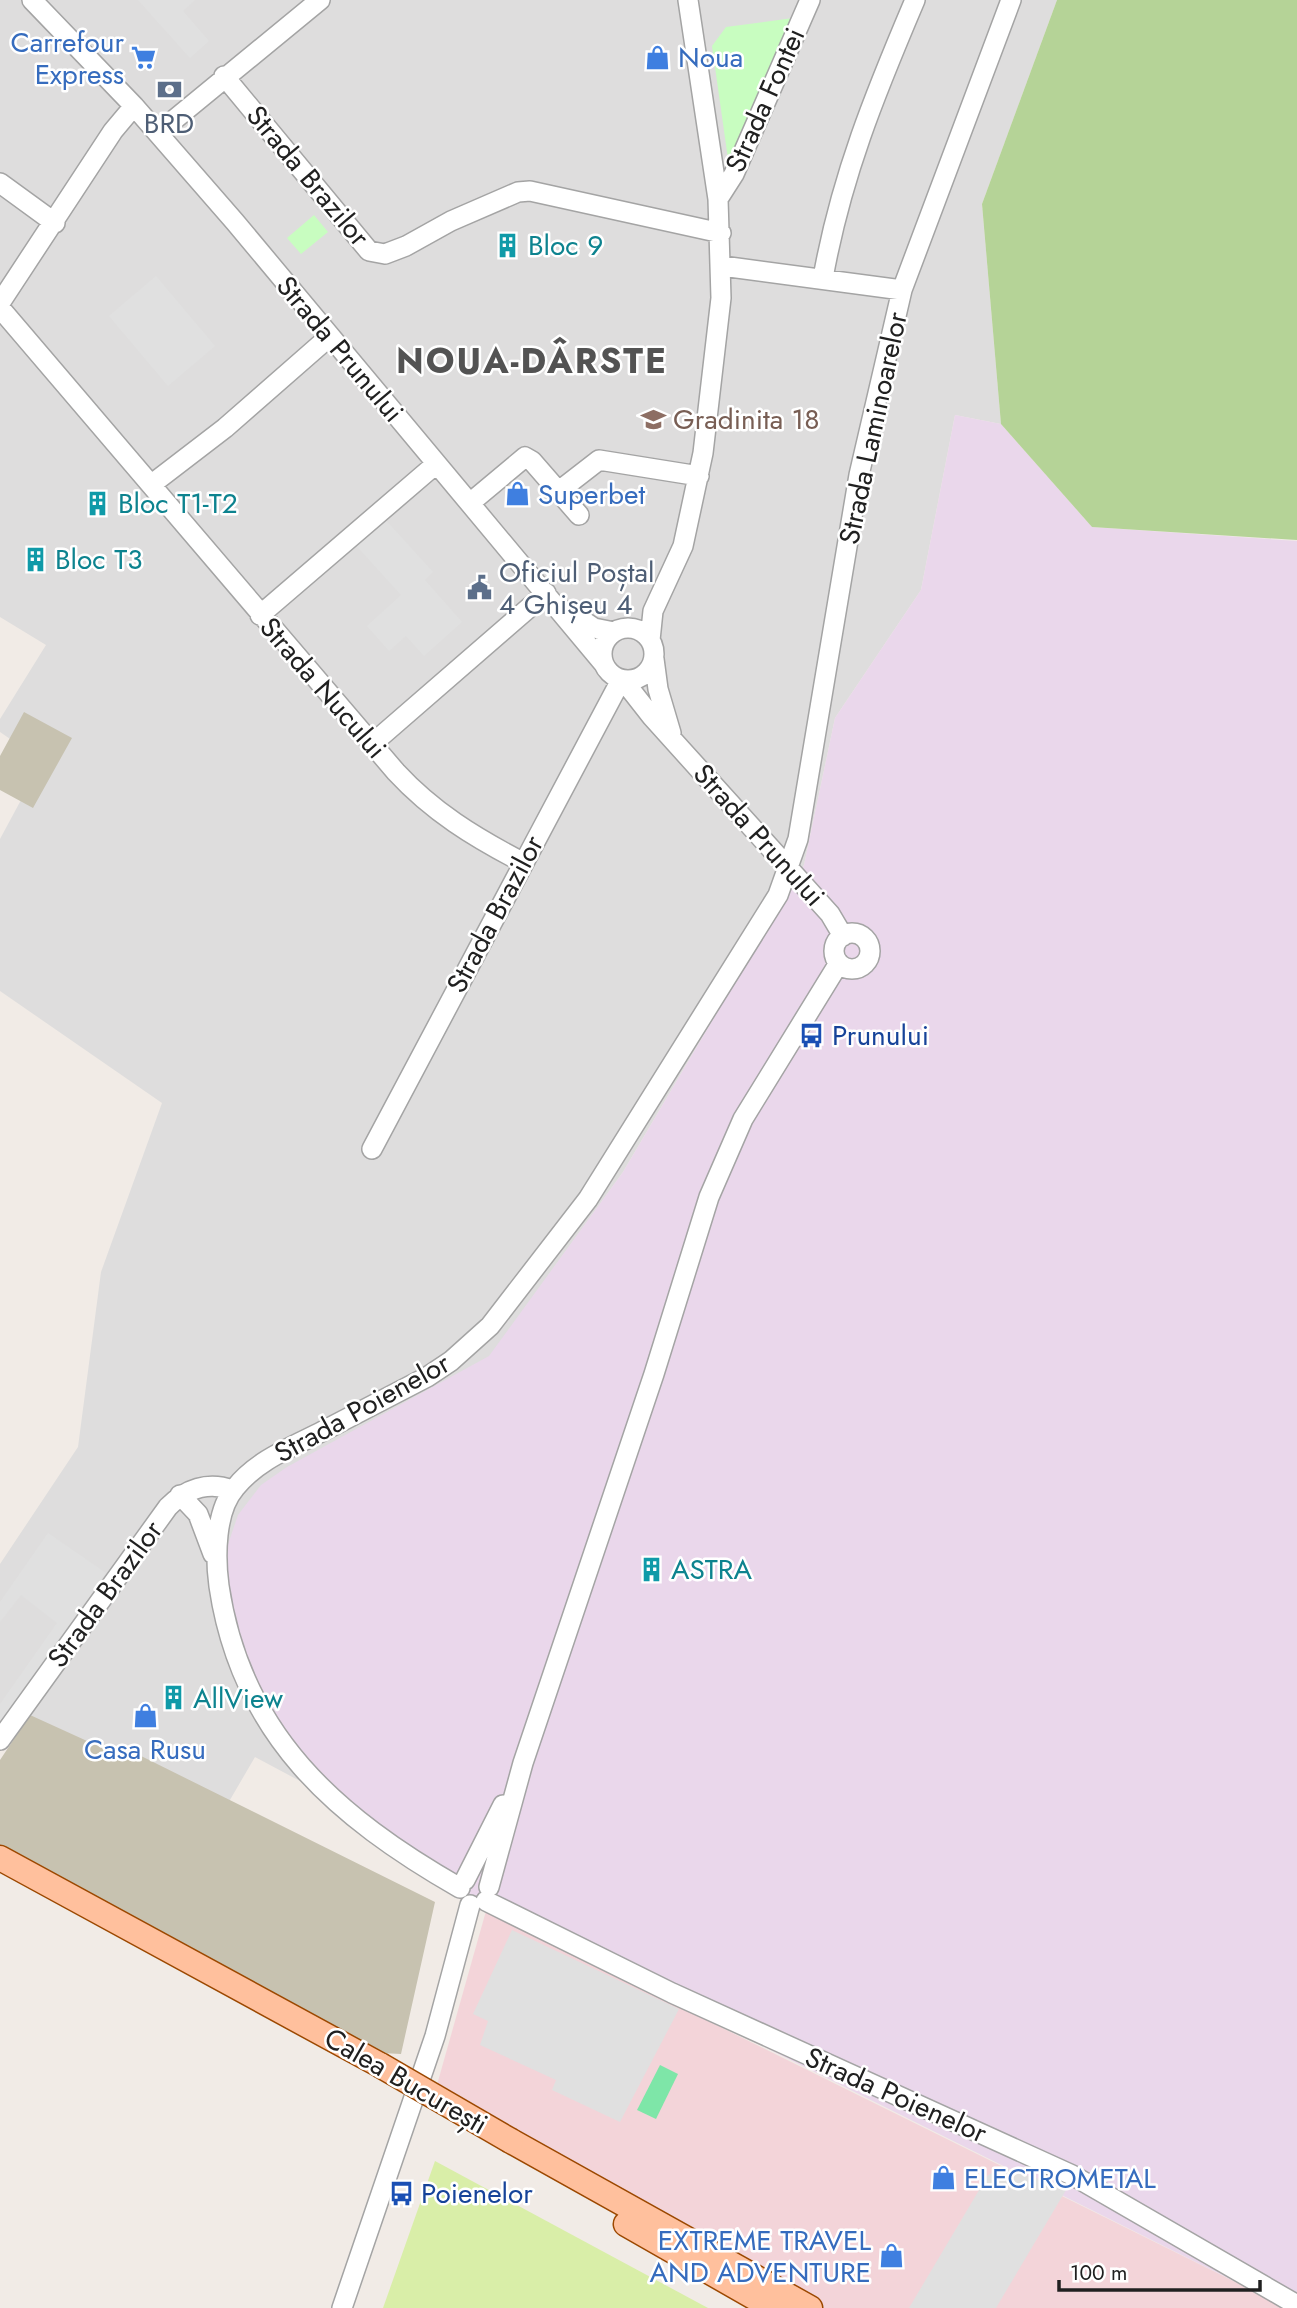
<svg xmlns="http://www.w3.org/2000/svg" width="1297" height="2308" viewBox="0 0 1297 2308" font-family="Jost,sans-serif">
	<style>
		.residential { fill: #dedddd }
		.commercial { fill: #f3d4d9 }
		.industrial { fill: #ead7eb }
		.construction { fill: #c7c2b0 }
		.grass { fill: #d9eea8 }
		.forest { fill: #b5d397 }
		.park { fill: #c8fdc0 }
		.pitch { fill: #7ee6a8 }
		.parking { fill: #e0e0e0 }
		.lines { fill: none; stroke-linecap: round; stroke-linejoin: round }
		.minor-casing { stroke: #a4a4a4; stroke-width: 22 }
		.major-casing { stroke: #9c4800; stroke-width: 27 }
		.minor { stroke: #fff; stroke-width: 19 }
		.major { stroke: #ffc09d; stroke-width: 24 }
		.major-bridge-casing { stroke: #9c4800; stroke-width: 27; stroke-linecap: butt }
		.major-bridge { stroke: #ffc09d; stroke-width: 24 }
		.labels { text-anchor: middle; dominant-baseline: central; stroke-width: 5; stroke-linejoin: round; paint-order: stroke }
		.shop-label { font-size: 28px; fill: #366cbe; stroke: #fff; text-anchor: start }
		.street-label { font-size: 28px; fill: #202020; stroke: #fff }
		.service-label { font-size: 28px; fill: #4e5e75; stroke: #fff }
		.culture-label { font-size: 28px; fill: #0d838f; stroke: #fff; text-anchor: start }
		.education-label { font-size: 28px; fill: #785e54; stroke: #fff; text-anchor: start }
		.transit-label { font-size: 28px; fill: #164399; stroke: #fff; text-anchor: start }
		.district-label { font-size: 35px; font-weight: bold; letter-spacing: 2px; fill: #535353; stroke: #fff }
	</style>
	<rect width="100%" height="100%" fill="#f1ebe6"/>
	<path class="residential" d="M0,0H1057L982,204L1001,424L955,415L921,590L835,718L804,865L623,1172L490,1356L343,1804L255,1757L220,1817L65,1768L0,1729V1564L78,1447L101,1272L162,1103L0,991V839L42,761L0,732V719L46,645L0,617Z"/>
	<path class="commercial" d="M486,1911L1288,2308H768L433,2099Z"/>
	<path class="industrial" d="M955,415L1001,424L1092,527L1297,541V2308H1288L456,1893L312,1774L258,1690L237,1630L223,1559L238,1515L261,1485L287,1467L489,1356L623,1172L804,865L835,718L921,590Z"/>
	<path class="construction" d="M24,712L72,738L33,808L0,790V756Z
		M30,1715L109,1751L129,1750L435,1902L401,2054L382,2053L0,1846V1760Z"/>
	<path class="grass" d="M435,2161L708,2308H383Z"/>
	<path class="forest" d="M1057,0H1297V540L1092,527L1001,424L982,204Z"/>
	<path class="park" d="M793,18L729,166L712,46L726,27Z
		M314,215L328,232L301,254L287,238Z"/>
	<path class="pitch" d="M660,2065L678,2074L656,2119L637,2110Z"/>
	<path class="parking" d="M138,0H195L183,11L209,41L190,58Z
		M156,276L215,346L168,386L109,316Z
		M382,516L433,572L425,580L462,622L424,656L406,636L389,651L367,626L401,595L353,542Z
		M48,1533L106,1573L3,1723L0,1721V1704L57,1623L21,1595L0,1622V1602Z
		M512,1930L679,2009L620,2122L552,2090L556,2080L480,2045L488,2021L473,2014Z
		M1003,2168L1056,2184L1066,2190L996,2308H909L988,2175Z"/>
	<g class="lines">
		<defs>
			<path id="minor" d="M32,0L134,106L235,222L603,663
				M224,76L369,251L385,254L406,246L451,221L518,192L530,191L721,233
				M158,133L320,0
				M0,183L55,223
				M718,199L734,174L810,0
				M722,266L902,290
				M823,278C841,177 875,94 915,0
				M0,303L113,131L134,106
				M0,308L396,772C433,812 474,837 522,862
				M152,484L225,428L329,337
				M559,491L599,460L699,476
				M470,503L525,457L532,461L579,515
				M569,611L594,628L614,632
				M260,615L436,464
				M602 654a26 26 0 1 1 52 0a26 26 0 1 1-52 0Z
				M650,640L653,611L683,546L703,453L721,298L718,199L688,0
				M654,659L658,689L671,733
				M623,680L652,717L830,914L843,936
				M372,744L546,593
				M834 951a18 18 0 1 1 36 0a18 18 0 1 1-36 0Z
				M372,1149L621,680
				M180,1495L198,1514L213,1554
				M0,1740L168,1507C186,1489 208,1481 232,1490
				M465,1880L503,1805
				M489,1887L523,1763L654,1374L709,1197L743,1119L839,963
				M460,1888C336,1817 241,1735 219,1586C215,1557 215,1511 235,1488C257,1460 292,1447 323,1431C358,1413 393,1395 427,1377L451,1361L490,1326L588,1199L778,895L798,839L859,475L902,290L1011,0
				M486,1901L672,1993L1072,2175L1297,2305
				M342,2308L435,2036L470,1905"/>
			<path id="major" d="M0,1858L380,2065
				M511,2141L810,2308
				M626,2224L773,2308"/>
		</defs>
		<use href="#minor" class="minor-casing"/>
		<use href="#major" class="major-casing"/>
		<use href="#minor" class="minor"/>
		<use href="#major" class="major"/>
		<defs>
			<path id="major-bridge" d="M380,2065L511,2141"/>
		</defs>
		<use href="#major-bridge" class="major-bridge-casing"/>
		<use href="#major-bridge" class="major-bridge"/>
	</g>
	<defs>
		<symbol id="shop-bare" viewBox="-9 -9 18 18"><path d="M-5-2.5h2.3a2.7 3.5 0 0 1 5.4 0H5L5.5 6h-11ZM-1.5-2.5h3a1.5 2.3 0 0 0-3 0Z" fill="#3f7fe0" stroke="#fff" stroke-width="2.5" paint-order="stroke"/></symbol>
		<symbol id="supermarket-bare" viewBox="-9 -9 18 18"><path d="M-6-5.5h2.5l.6 2H6L4.5 2H-2.5L-4.4-4H-6ZM-1.5 3.2a1.3 1.3 0 1 0 .1 0ZM3 3.2a1.3 1.3 0 1 0 .1 0Z" fill="#3f7fe0" stroke="#fff" stroke-width="2.5" paint-order="stroke"/></symbol>
		<symbol id="bank-bare" viewBox="-9 -9 18 18"><path d="M-6-4H6V4H-6ZM0-2.3a2.3 2.3 0 1 0 0 4.6a2.3 2.3 0 1 0 0-4.6Z" fill="#5c6f8a" stroke="#fff" stroke-width="2.5" paint-order="stroke"/></symbol>
		<symbol id="building-bare" viewBox="-9 -9 18 18"><path d="M-4-6H4V6H1V3H-1V6H-4ZM-2.5-4.3h1.7v1.8h-1.7ZM.8-4.3h1.7v1.8H.8ZM-2.5-1h1.7V.8h-1.7ZM.8-1h1.7V.8H.8Z" fill="#0f9aa8" stroke="#fff" stroke-width="2.5" paint-order="stroke"/></symbol>
		<symbol id="school-bare" viewBox="-9 -9 18 18"><path d="M0-5L7-2L0 1L-7-2ZM-4 1L0 2.5L4 1V4Q0 6-4 4Z" fill="#8d6e63" stroke="#fff" stroke-width="2.5" paint-order="stroke"/></symbol>
		<symbol id="civic-bare" viewBox="-9 -9 18 18"><path d="M-.6-6.5H3V-4.5H.6V-3L4-1V1h2V6H-6V1h2V-1L-.6-3ZM-1.2 2.5V6h2.4V2.5Z" fill="#5c6f8a" stroke="#fff" stroke-width="2.5" paint-order="stroke"/></symbol>
		<symbol id="bus-bare" viewBox="-9 -9 18 18"><path d="M-5-6H5V4H4V6H2V4H-2V6H-4V4H-5ZM-3.5-4V0h7V-4ZM-3.5 1.2v1.5H-2V1.2ZM2 1.2v1.5H3.5V1.2Z" fill="#1a4fb4" stroke="#fff" stroke-width="2.5" paint-order="stroke"/></symbol>
	</defs>
	<g fill-rule="evenodd">
		<use href="#shop-bare" x="640" y="40" width="35" height="35"/>
		<use href="#supermarket-bare" x="126" y="40" width="35" height="35"/>
		<use href="#bank-bare" x="152" y="72" width="35" height="35"/>
		<use href="#building-bare" x="490" y="228" width="35" height="35"/>
		<use href="#school-bare" x="636" y="402" width="35" height="35"/>
		<use href="#shop-bare" x="500" y="476" width="35" height="35"/>
		<use href="#building-bare" x="80" y="486" width="35" height="35"/>
		<use href="#building-bare" x="18" y="542" width="35" height="35"/>
		<use href="#civic-bare" x="462" y="570" width="35" height="35"/>
		<use href="#bus-bare" x="794" y="1018" width="35" height="35"/>
		<use href="#building-bare" x="634" y="1552" width="35" height="35"/>
		<use href="#building-bare" x="156" y="1680" width="35" height="35"/>
		<use href="#shop-bare" x="128" y="1698" width="35" height="35"/>
		<use href="#shop-bare" x="926" y="2160" width="35" height="35"/>
		<use href="#bus-bare" x="384" y="2176" width="35" height="35"/>
		<use href="#shop-bare" x="874" y="2238" width="35" height="35"/>
	</g>
	<g class="labels">
		<g class="shop-label">
			<text x="124" y="42" text-anchor="end">Carrefour<tspan x="124" dy="32">Express</tspan></text>
			<text x="678" y="57">Noua</text>
			<text x="538" y="494">Superbet</text>
			<text x="145" y="1749" text-anchor="middle">Casa Rusu</text>
			<text x="964" y="2178">ELECTROMETAL</text>
			<text x="871" y="2240" text-anchor="end">EXTREME TRAVEL<tspan x="871" dy="32">AND ADVENTURE</tspan></text>
		</g>
		<g class="street-label">
			<text transform="translate(765 100) rotate(-66)">Strada Fontei</text>
			<text transform="translate(308 176) rotate(50)">Strada Brazilor</text>
			<text transform="translate(340 349) rotate(50)">Strada Prunului</text>
			<text transform="translate(873 428) rotate(-78)">Strada Laminoarelor</text>
			<text transform="translate(323 688) rotate(49)">Strada Nucului</text>
			<text transform="translate(759 835) rotate(48)">Strada Prunului</text>
			<text transform="translate(495 914) rotate(-62)">Strada Brazilor</text>
			<text transform="translate(362 1408) rotate(-29)">Strada Poienelor</text>
			<text transform="translate(105 1594) rotate(-54)">Strada Brazilor</text>
			<text transform="translate(406 2081) rotate(30)">Calea București</text>
			<text transform="translate(896 2095) rotate(24)">Strada Poienelor</text>
		</g>
		<g class="service-label">
			<text x="169" y="123">BRD</text>
			<text x="499" y="572" text-anchor="start">Oficiul Poștal<tspan x="499" dy="32">4 Ghișeu 4</tspan></text>
		</g>
		<g class="culture-label">
			<text x="528" y="245">Bloc 9</text>
			<text x="118" y="503">Bloc T1-T2</text>
			<text x="55" y="559">Bloc T3</text>
			<text x="671" y="1569">ASTRA</text>
			<text x="193" y="1698">AllView</text>
		</g>
		<g class="education-label">
			<text x="673" y="419">Gradinita 18</text>
		</g>
		<g class="transit-label">
			<text x="832" y="1035">Prunului</text>
			<text x="421" y="2193">Poienelor</text>
		</g>
		<g class="district-label">
			<text x="532" y="361">NOUA-DÂRSTE</text>
		</g>
	</g>
	<path d="M1059 2280v10h201v-10" fill="none" stroke="#202020" stroke-width="3.5"/>
	<text x="1070" y="2280" font-size="21" fill="#202020" stroke="#ffffff" stroke-width="5" paint-order="stroke">100 m</text>
</svg>
